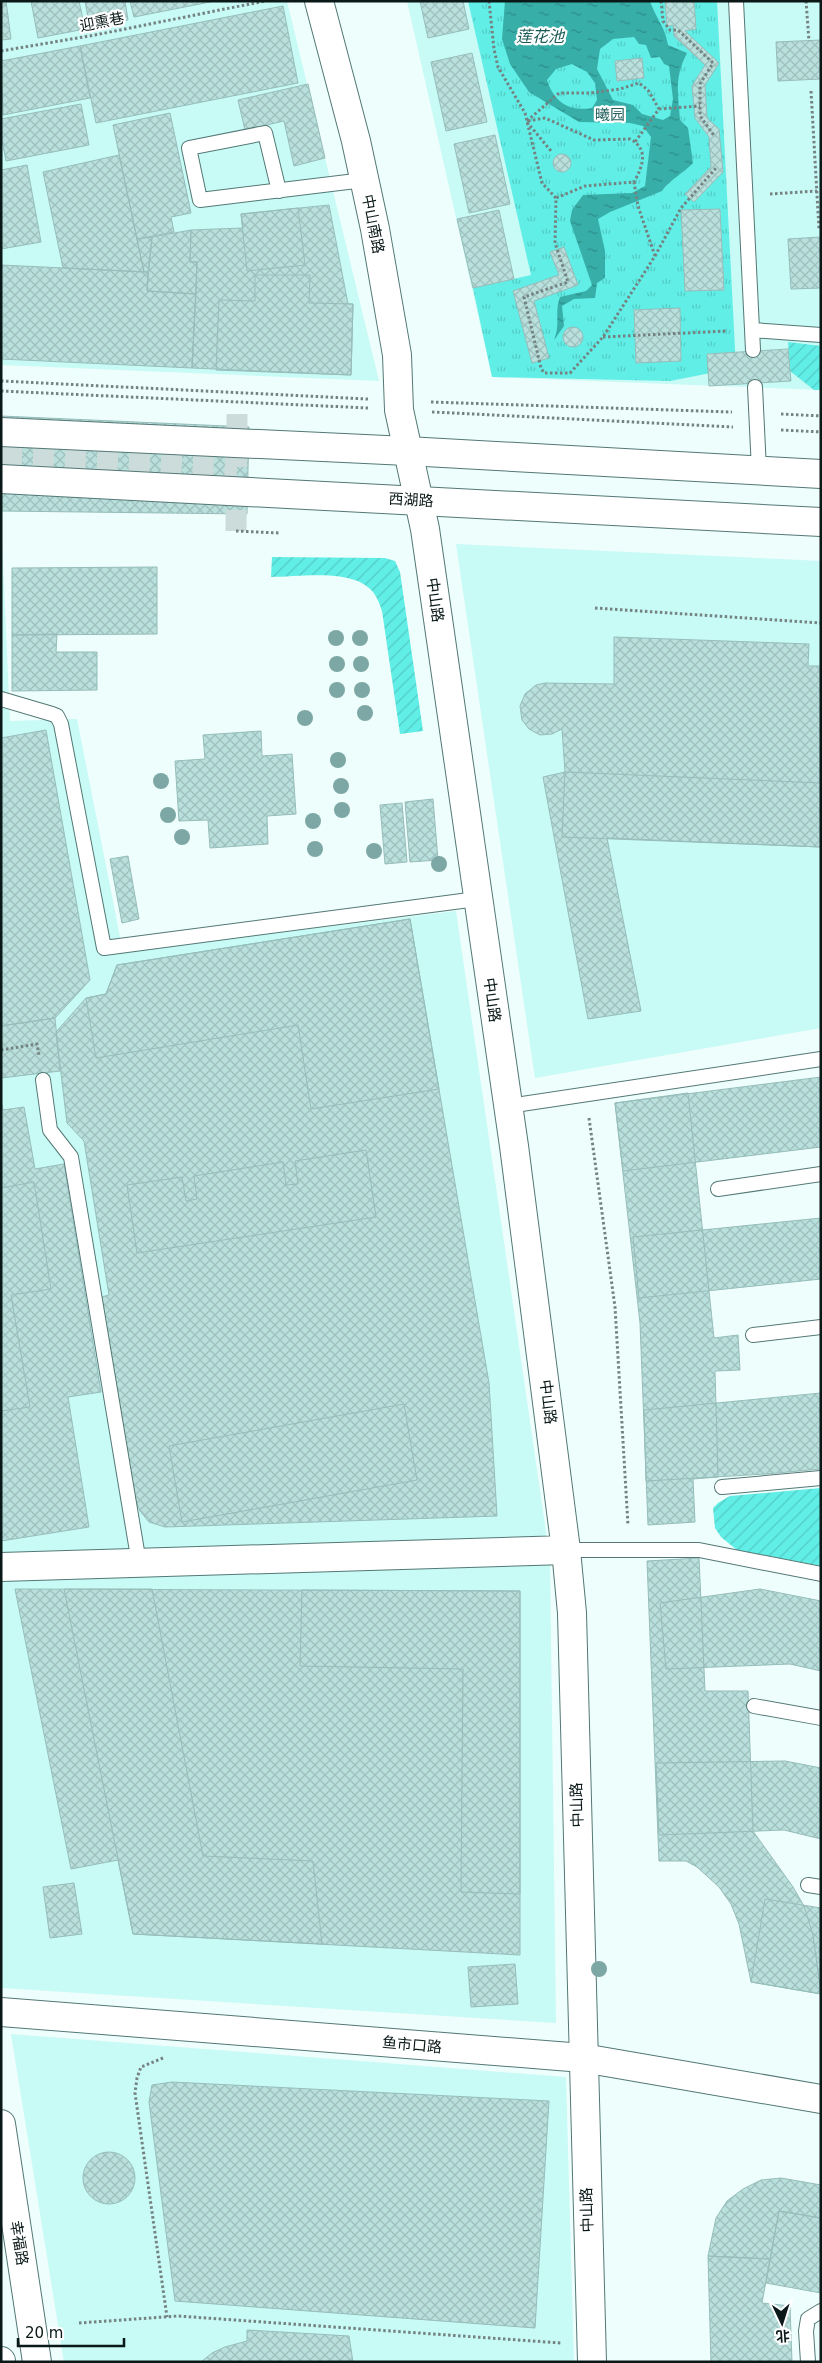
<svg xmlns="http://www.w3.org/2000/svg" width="822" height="2363" viewBox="0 0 822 2363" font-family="'DejaVu Sans','Noto Sans SC',sans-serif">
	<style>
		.built { fill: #c8faf6 }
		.park { fill: url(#park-tufts) }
		.garden { fill: url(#garden-furrows) }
		.water { fill: url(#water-ripples); fill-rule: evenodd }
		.building { fill: url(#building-cross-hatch); stroke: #96bdba }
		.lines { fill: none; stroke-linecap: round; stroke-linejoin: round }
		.pedestrian-tunnel { stroke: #ccdcda; stroke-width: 21; stroke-dasharray: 21 11; stroke-linecap: butt }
		.service-casing { stroke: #537875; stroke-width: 16 }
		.minor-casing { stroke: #537875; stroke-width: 30 }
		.tertiary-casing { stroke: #537875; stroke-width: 30 }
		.secondary-casing { stroke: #537875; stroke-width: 30 }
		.path { stroke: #748382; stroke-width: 3; stroke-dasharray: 2.5 2.5; stroke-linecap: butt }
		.service { stroke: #fff; stroke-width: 14 }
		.minor { stroke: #fff; stroke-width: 28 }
		.tertiary { stroke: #fff; stroke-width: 28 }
		.secondary { stroke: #fff; stroke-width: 28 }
		.tree { fill: #7da7a5 }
		.labels { text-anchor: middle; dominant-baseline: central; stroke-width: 4.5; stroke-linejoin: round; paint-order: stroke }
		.street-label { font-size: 15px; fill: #0a1918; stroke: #fff }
		.park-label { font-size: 15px; fill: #21605d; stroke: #fff }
		.water-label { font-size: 16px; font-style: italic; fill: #195a56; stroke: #fff }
	</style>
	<defs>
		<pattern id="park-tufts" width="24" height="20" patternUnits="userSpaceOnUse" patternTransform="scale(1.25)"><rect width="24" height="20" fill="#60eee6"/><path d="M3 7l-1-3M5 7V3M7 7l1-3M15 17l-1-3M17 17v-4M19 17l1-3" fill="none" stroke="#52ccc5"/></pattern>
		<pattern id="garden-furrows" width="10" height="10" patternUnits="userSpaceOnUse" patternTransform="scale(1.25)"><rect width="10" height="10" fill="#60eee6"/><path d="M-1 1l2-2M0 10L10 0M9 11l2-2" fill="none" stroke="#52ccc5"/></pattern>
		<pattern id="water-ripples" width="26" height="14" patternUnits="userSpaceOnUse" patternTransform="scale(1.25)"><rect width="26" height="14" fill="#37aea8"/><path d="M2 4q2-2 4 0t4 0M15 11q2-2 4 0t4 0" fill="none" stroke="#2d8d88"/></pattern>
		<pattern id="building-cross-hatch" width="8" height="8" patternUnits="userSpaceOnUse" patternTransform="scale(1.25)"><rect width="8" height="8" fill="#b9e0dd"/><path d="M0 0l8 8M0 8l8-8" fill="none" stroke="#9ec0bd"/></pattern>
	</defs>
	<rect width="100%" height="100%" fill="#eefefc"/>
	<path class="built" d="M1,1H287L379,381L1,365Z
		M407,1H821V390L492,377Z
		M1,519L10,721L77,719L123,952L456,911L547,1539L1,1553Z
		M456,544L821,561V1028L535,1078Z
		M550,1561L556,2023L1,1988V1577Z
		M11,2034L566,2077L574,2362H64Z"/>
	<path class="park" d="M468,1H717L736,368L670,381L492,377L473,288L531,275Z"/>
	<path class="garden" d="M788,342L821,346V390H814L790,371Z
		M272,557L385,558L395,561L400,572L423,731L400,734L382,611C379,602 376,594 369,588C348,569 298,577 271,577Z
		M821,1488V1566L737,1550L721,1537L715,1528L713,1508L718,1503L730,1496Z"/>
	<path class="water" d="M505,1H650C656,19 665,26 668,45L687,53C674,78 678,93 680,120L688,128L693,163C684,173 669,180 662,191L610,212L598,219L605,251V278L597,283L595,298L574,299L562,306L564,326L554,340C561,323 554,312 560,297L586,291L592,285L570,221L572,210L583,195L632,193L645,186L651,137L643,126L630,123L579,122L529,92L510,64L502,39ZM634,37L639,44L646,45L651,58L660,57L664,64L669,66L673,99L670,116L663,120L642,114L633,105L613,100L597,69L600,49L613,39ZM572,64L587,72L595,83L597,100L592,108C569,112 554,102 547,80L556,69Z"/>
	<path class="building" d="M1,1H6L11,39L1,40Z
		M31,1H79L85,29L38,38Z
		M91,1H125L128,20L90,27L85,2Z
		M130,1H215L134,17Z
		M420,1H463L469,29L428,38Z
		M665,1H694L696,29L685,31L719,63L705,85L707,118L719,129L723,172L694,202L685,194L711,167L709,137L695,118L692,86L705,65L674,36L673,25L667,27Z
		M283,6L298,83L96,123L80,46Z
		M821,40V79L778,81L776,42Z
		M80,46L90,98L3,115L1,61Z
		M472,53L487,122L446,131L431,62Z
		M642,58L644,78L617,81L615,61Z
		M308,84L325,158L294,166L284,121L245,130L238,100Z
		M81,104L89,145L6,161L1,135V119Z
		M170,113L191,213L171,217L174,232L137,239L113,125Z
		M495,135L510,204L469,213L454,144Z
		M553 163a9 9 0 1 1 18 0a9 9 0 1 1-18 0Z
		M119,155L144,272L63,268L43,172Z
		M27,165L41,242L1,249V170Z
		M329,205L348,304H353L351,375L192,368L197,262H190L191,230L243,228L241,214Z
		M298,208L305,265L247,271L241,214Z
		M720,209L724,290L685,291L681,210Z
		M499,210L514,279L473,288L457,219Z
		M191,230L190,262H197L196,294L147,291L152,237Z
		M152,237L148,272H144L137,239Z
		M821,237V288L791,289L788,239Z
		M564,247L578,285L534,301L549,358L532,363L513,291L559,275L550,252Z
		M1,265L148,272L147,291L196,294L192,368L1,359Z
		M255,275H310L309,303L353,304L351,375L216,370L219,300L255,301Z
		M680,308L681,361L636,363L634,310Z
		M563 337a10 10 0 1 1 20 0a10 10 0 1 1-20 0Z
		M788,349L791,381L709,386L707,354Z
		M1,416L249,427L247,514L1,511Z
		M157,567V634L12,635V568Z
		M57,634L56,652H97V690L12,691V635Z
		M614,637L809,644L808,666H821V847L607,838L641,1011L588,1019L543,777L565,772L562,729L552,734L540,735L529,729L522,720L520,706L525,694L536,685L545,683L614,684Z
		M46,730L90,980L55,1018L1,1026V738Z
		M261,731L262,756L292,754L296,814L267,816L268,844L210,848L208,820L179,821L175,761L205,759L203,735Z
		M565,772L821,783V847L562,837Z
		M433,799L438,860L410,862L405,802Z
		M402,803L407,862L385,864L380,805Z
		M128,856L139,919L122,923L110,859Z
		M410,919L489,1383L497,1516L165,1527L149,1522L140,1511L135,1498L101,1297L109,1295L84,1141L67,1123L56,1032L86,998L106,994L117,965Z
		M410,919L439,1089L311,1109L298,1025L96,1058L86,998L106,994L117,965Z
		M55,1018L60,1071L1,1078V1026Z
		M821,1077V1147L623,1171L615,1103Z
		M688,1093L714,1338L738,1335L740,1370L715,1371L718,1477L693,1479L695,1522L648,1525L640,1323L615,1103Z
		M1,1100L3,1110L24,1107L35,1169L64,1164L101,1392L68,1397L89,1527L1,1541Z
		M366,1150L376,1217L137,1253L127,1185L182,1177L186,1201L197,1199L194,1176L283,1162L286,1185L298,1184L295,1161Z
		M34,1182L51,1289L11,1295L30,1407L1,1411V1188Z
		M821,1218V1279L639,1298L633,1237Z
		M821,1393V1469L766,1474L646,1481L644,1410Z
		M404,1404L417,1480L182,1522L169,1446Z
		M699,1558L705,1691H748L753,1831L793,1887L804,1906L813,1935L821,1994L751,1982L739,1924L731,1904L719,1887L697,1867L686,1861H659L647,1561Z
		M15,1589L520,1591V1955L133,1934L118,1860L71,1869Z
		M64,1589H152L203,1856L313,1861L322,1944L133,1934Z
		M760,1589L821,1601V1671L790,1664L666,1669L660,1603Z
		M302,1590L520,1591V1894L461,1892L463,1669L300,1666Z
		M785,1761L821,1768V1839L784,1830L659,1835L656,1763Z
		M74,1883L82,1934L50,1938L43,1887Z
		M765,1899L821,1908V1994L751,1982Z
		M515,1964L518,2004L471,2007L468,1967Z
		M172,2082L549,2101L535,2328L175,2301L149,2102L152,2085Z
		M83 2178a26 26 0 1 1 52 0a26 26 0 1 1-52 0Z
		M781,2178L821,2185V2218L779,2211L770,2259L708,2256L716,2218L727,2201L743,2189L761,2180Z
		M779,2211L821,2218V2293L766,2283Z
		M708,2256L770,2259L762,2303L790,2306L792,2362H711Z
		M247,2330L349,2336L353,2362H201L212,2353L225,2347L247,2341Z"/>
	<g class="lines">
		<path class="pedestrian-tunnel" d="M1,457L237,468
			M236,531L237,414"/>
		<defs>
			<path id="service" d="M736,1L753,350
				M279,191L265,133L189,148L200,200L364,180
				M752,330L821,335
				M755,387L759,470
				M1,699L52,714L57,716L61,724L104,948L477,899
				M43,1080L50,1130L71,1157L139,1563
				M508,1106L821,1059
				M718,1189L821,1174
				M753,1335L821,1327
				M722,1487L821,1478
				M566,1550H699L821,1574
				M754,1706L821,1718
				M808,1885L821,1887
				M808,2362L806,2331L808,2319L821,2311"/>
			<path id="minor" d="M319,1L356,141L375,229L397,355L399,410L425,529L514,1146L566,1550L572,1613L592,2362
				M1,1567L566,1550"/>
			<path id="tertiary" d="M1,2012L583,2058L821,2099"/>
			<path id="secondary" d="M1,432L407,451L821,474
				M1,479L821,522
				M1,2124L37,2362
				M1,2361V2362"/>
		</defs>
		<use href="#service" class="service-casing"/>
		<use href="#minor" class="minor-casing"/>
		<use href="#tertiary" class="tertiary-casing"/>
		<use href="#secondary" class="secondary-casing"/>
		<path class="path" d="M489,1L494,49L498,67L525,113L542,183L556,198L555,243L568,282L524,297L541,368L544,373H570L603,337L655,256L638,206L634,182L585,186L556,198
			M661,1L663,21L670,30H678L713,63L700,84V116L715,137
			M806,1L809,41
			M1,51L95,35L265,1
			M811,91L819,229H821
			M659,109L700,106
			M527,121L559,93H590L620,89L639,83L648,90L659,109L635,142
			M528,121L545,118L594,140L630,139C649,149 643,166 634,182
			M527,122L551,151
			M770,194L817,191
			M655,256L681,208L716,168V166
			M603,337L727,331
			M1,381L368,399
			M1,391L368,408
			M431,402L732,412
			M432,412L733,427
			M781,414L821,416
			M781,430L821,432
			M236,531L279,533
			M595,608L821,623
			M1,1050L37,1044L39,1055
			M589,1118L615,1307L628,1525
			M163,2058L141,2067L137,2078L135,2093L167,2317
			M79,2323L178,2316L561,2343"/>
		<use href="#service" class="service"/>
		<use href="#minor" class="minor"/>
		<use href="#tertiary" class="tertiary"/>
		<use href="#secondary" class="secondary"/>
	</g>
	<g class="tree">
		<circle cx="336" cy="638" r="8"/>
		<circle cx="360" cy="638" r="8"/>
		<circle cx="337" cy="664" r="8"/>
		<circle cx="361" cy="664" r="8"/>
		<circle cx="337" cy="690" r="8"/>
		<circle cx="362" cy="690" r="8"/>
		<circle cx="365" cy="713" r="8"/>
		<circle cx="305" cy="718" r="8"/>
		<circle cx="338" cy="760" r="8"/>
		<circle cx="161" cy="781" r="8"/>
		<circle cx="341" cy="786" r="8"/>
		<circle cx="342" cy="810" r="8"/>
		<circle cx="168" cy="815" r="8"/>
		<circle cx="313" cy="821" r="8"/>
		<circle cx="182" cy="837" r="8"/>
		<circle cx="315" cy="849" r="8"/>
		<circle cx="374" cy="851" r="8"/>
		<circle cx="439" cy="864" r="8"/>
		<circle cx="599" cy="1969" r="8"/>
	</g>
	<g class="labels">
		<g class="street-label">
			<text transform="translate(102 22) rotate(-11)">迎熏巷</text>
			<text transform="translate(373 224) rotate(79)">中山南路</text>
			<text transform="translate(411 500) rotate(3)">西湖路</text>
			<text transform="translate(435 600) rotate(82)">中山路</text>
			<text transform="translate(492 1000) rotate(82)">中山路</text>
			<text transform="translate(548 1402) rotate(83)">中山路</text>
			<text transform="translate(577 1805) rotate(-92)">中山路</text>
			<text transform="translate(412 2045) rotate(5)">鱼市口路</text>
			<text transform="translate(587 2210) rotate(-92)">中山路</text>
			<text transform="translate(19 2243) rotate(81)">幸福路</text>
		</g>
		<g class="park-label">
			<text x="610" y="115">曦园</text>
		</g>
		<g class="water-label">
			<text x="540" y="36">莲花池</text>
		</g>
	</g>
	<rect width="822" height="2363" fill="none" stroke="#0a1918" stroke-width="5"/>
	<g transform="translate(782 2323) rotate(176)" stroke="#ffffff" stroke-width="4" paint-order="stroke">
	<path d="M0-4L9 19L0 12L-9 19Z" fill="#0a1918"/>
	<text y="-8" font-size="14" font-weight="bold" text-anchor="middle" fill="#0a1918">北</text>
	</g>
	<path d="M18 2338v8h106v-8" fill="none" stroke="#0a1918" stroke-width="2.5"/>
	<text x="25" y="2338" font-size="15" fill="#0a1918" stroke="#ffffff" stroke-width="4" paint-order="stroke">20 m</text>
</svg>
